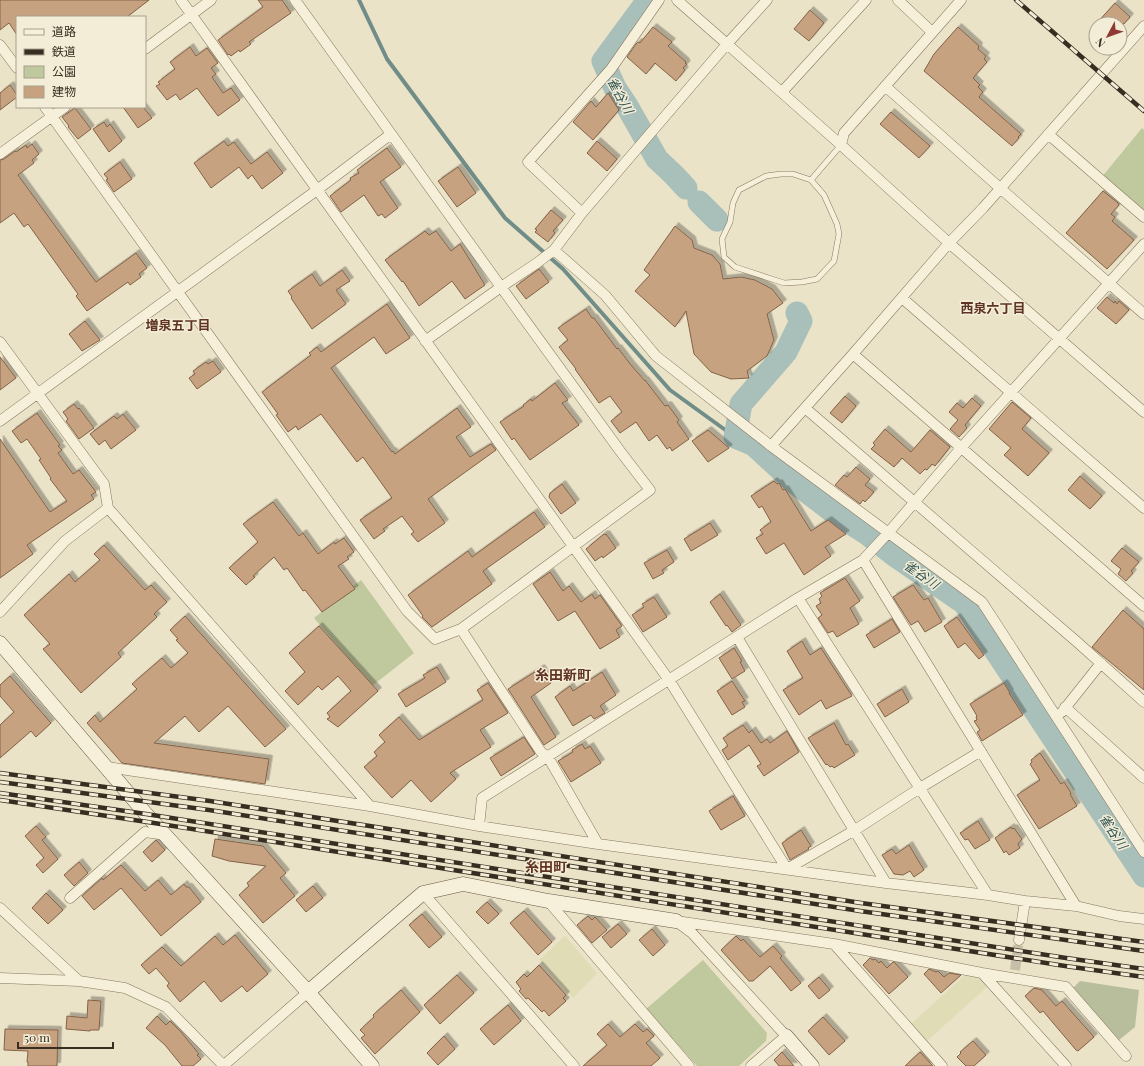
<svg xmlns="http://www.w3.org/2000/svg" width="1144" height="1066" viewBox="0 0 1144 1066" font-family="'Playfair Display','Noto Sans JP',serif">
	<style>
		.farmland { fill: #e0dcb6 }
		.green { fill: #c0c89d }
		.cemetery { fill: #b8be9b }
		.lines { fill: none; stroke-linecap: round; stroke-linejoin: round }
		.stream { stroke: #708d88; stroke-width: 4 }
		.river { stroke: #a9bfba; stroke-width: 23 }
		.building { fill: #c6a281; stroke: #836246; filter: url(#shadow) }
		.street-tunnel { stroke: #c7bfa7; stroke-width: 10; stroke-dasharray: 10 5; stroke-linecap: butt }
		.lane-casing { stroke: #85765e; stroke-width: 6 }
		.street-casing { stroke: #85765e; stroke-width: 11 }
		.secondary-casing { stroke: #675742; stroke-width: 15 }
		.lane { stroke: #f6f0db; stroke-width: 5 }
		.street { stroke: #f6f0db; stroke-width: 10 }
		.secondary { stroke: #f6f0db; stroke-width: 14 }
		.rail-casing { stroke: #372d21; stroke-width: 4.5 }
		.rail { stroke: #f3edd7; stroke-width: 3; stroke-dasharray: 9; stroke-linecap: butt }
		.labels { text-anchor: middle; dominant-baseline: central; stroke-width: 3; stroke-linejoin: round; paint-order: stroke }
		.water-label { font-size: 13px; font-style: italic; fill: #315555; stroke: #f3edd7 }
		.neighbourhood-label { font-size: 13px; font-weight: bold; fill: #603424; stroke: #f3edd7 }
		.quarter-label { font-size: 14px; font-weight: bold; fill: #603424; stroke: #f3edd7 }
	</style>
	<defs>
		<filter id="shadow"><feDropShadow dx="3.5" dy="-3.5" stdDeviation="0" flood-color="#0004"/></filter>
	</defs>
	<rect width="100%" height="100%" fill="#ebe3c8"/>
	<path class="farmland" d="M565,936L597,973L573,998L539,960Z
		M965,975L981,976L988,986L927,1041L911,1024Z"/>
	<path class="green" d="M1142,128L1144,130V215L1101,178Z
		M361,580L414,653L372,686L314,618Z
		M703,960L767,1033L766,1041L739,1066H697L646,1009Z"/>
	<path class="cemetery" d="M1080,981L1139,990L1135,1027L1119,1040L1073,988Z"/>
	<g class="lines">
		<path class="stream" d="M359,0L387,59L505,218L563,269L670,390L735,437"/>
		<path class="river" d="M648,0L603,61L615,88L627,106L657,159L674,175L686,188
			M699,202L717,220
			M797,313L801,321L786,352L741,404L735,437L754,445L794,482L836,514L866,533L894,555L964,603L1144,876"/>
	</g>
	<path class="building" d="M0,0H149L127,17H17V35L9,23L0,30Z
		M258,0H282L291,13L249,42L251,44L240,52L239,50L231,56L229,54L228,55L218,40L263,7Z
		M1115,3L1130,17L1124,24H1096Z
		M810,10L824,23L809,41L794,29Z
		M653,27L672,42L668,46L686,62L685,63L687,64L683,68L685,70L676,81L655,63L646,74L627,57L636,44L638,42L640,43Z
		M958,27L979,46L978,49L986,56L984,59L987,62L973,78L980,85L978,87L983,92L979,97L1021,134L1018,137L1019,138L1012,146L924,71L934,54Z
		M190,47L196,56L207,48L218,63L211,68L216,74L212,77L223,93L231,88L240,100L218,116L197,88L180,100L176,94L167,100L156,86L160,84L158,82L175,69L170,62Z
		M10,85L17,95V97L0,110V93Z
		M608,93L619,110L593,140L573,122L591,101L596,107Z
		M123,107H143L152,118L138,128Z
		M75,108L91,129L78,139L68,127L69,126L62,117Z
		M891,112L930,146L919,158L880,124Z
		M104,122L107,127L110,124L122,141L109,152L93,129Z
		M224,141L228,146L234,142L251,164L267,152L283,173L262,189L252,175L248,179L239,167L211,188L194,163Z
		M597,141L617,159L607,171L587,153Z
		M32,144L39,154L32,160L34,163L18,175L96,282L136,253L147,268L139,274L141,277L130,285L128,282L87,311L76,296L78,294L28,224L24,227L14,213L0,223V160L4,159L15,151L16,152L26,145L27,148Z
		M387,148L401,167L380,182L398,208L385,218L382,214L378,216L364,195L341,212L330,196L351,180L350,178L359,173L357,170Z
		M120,162L132,179L114,192L106,180L108,179L104,174Z
		M458,167L476,193L457,207L438,181Z
		M1103,191L1118,203L1119,205L1111,214L1115,217L1112,221L1134,240L1107,269L1066,233Z
		M551,210L563,220L553,231L555,233L548,242L535,232L537,230L535,229Z
		M675,226L692,240L694,248L712,255L720,264L723,279L741,277L755,280L772,289L783,303L767,314L774,340L767,356L747,371L749,378L731,379L711,372L694,354L686,311L675,327L635,291L650,275L644,270Z
		M425,231L429,235L436,231L451,251L460,244L485,285L465,299L452,281L419,306L403,281L402,282L385,260Z
		M539,269L549,282L526,299L516,286Z
		M342,270L350,281L336,290L346,304L312,329L291,298L292,297L288,291L312,274L320,286Z
		M1107,297L1114,303L1115,301L1117,304L1119,301L1129,310L1116,324L1097,308Z
		M387,304L410,338L386,354L374,337L331,368L392,452L393,451L395,454L457,408L471,427L456,437L470,457L491,444L496,450L428,499L445,523L418,542L411,534L414,532L402,516L383,529L385,531L374,539L360,520L392,498L363,457L357,462L321,414L298,430L296,426L288,432L276,415L278,414L262,392L311,355L309,353L317,347L321,352Z
		M586,309L592,318H594L617,349L618,348L631,365L645,381V380L665,406L668,405L679,420L677,422L689,439L672,451L670,447L667,449L657,435L649,441L636,422L620,433L611,421L622,412L610,396L599,403L575,369H576L559,347L568,340L558,328Z
		M85,321L100,340L82,351L69,334Z
		M0,357L16,378L0,390Z
		M213,361L221,372L197,389L189,378L195,374L193,371L206,362L208,364Z
		M555,383L568,400L562,403L579,425L530,460L514,438L512,440L500,422L524,406L523,405L531,399L532,401Z
		M845,396L856,406L842,423L830,413Z
		M972,398L981,406L965,425L967,428L959,437L950,429L958,420L949,412L957,403L963,408Z
		M1012,402L1031,418L1022,429L1049,453L1028,476L1004,455L1011,448L989,429Z
		M74,404L78,409L79,408L94,428L79,439L66,421L68,419L63,412Z
		M37,413L60,445L58,446L62,450L58,453L73,474L79,470L96,492L91,495L94,499L27,545L33,554L0,578V439L50,512L67,501L50,479L51,478L39,460L41,459L27,439L21,443L12,431Z
		M123,414L136,430L111,449L105,440L99,445L90,434L114,416L117,419Z
		M885,429L911,452L930,430L950,447L935,466L932,464L927,470L925,469L920,474L902,458L894,467L871,449L875,445L873,443Z
		M708,430L729,448L708,462L692,441Z
		M856,467L870,479L865,485L874,492L865,502L863,500L860,504L835,485L844,475L847,477Z
		M1080,476L1102,496L1090,509L1068,490Z
		M774,481L777,484L779,483L783,490L785,489L811,531L828,520L846,534L825,547L831,556L804,575L784,543L766,554L756,538L763,534L760,530L771,522L762,506L759,508L751,496Z
		M562,484L576,503L561,514L549,497L550,493Z
		M273,502L299,536L303,533L318,554L334,542L335,544L344,538L354,552L347,557L349,559L338,566L355,589L322,612L305,590L303,591L287,568L284,570L274,557L253,576L255,577L246,585L229,568L258,542L243,524Z
		M534,512L545,527L483,571L492,584L432,627L422,617L423,616L408,595L468,551L472,557Z
		M710,523L718,535L691,551L684,539Z
		M604,534L606,535V534L616,548L603,558L602,556L595,561L586,549Z
		M104,545L145,590L151,585L167,602L154,614L157,617L118,653L121,657L81,693L43,649L50,644L24,615L69,574L75,582L100,560L94,554Z
		M1122,548L1139,562L1131,571L1133,573L1126,581L1118,574L1121,569L1111,561Z
		M667,550L674,562L662,570L664,573L653,579L644,563Z
		M550,572L563,591L569,586L581,602L592,594L595,599L600,595L622,626L616,630L620,637L600,649L575,611L558,621L533,584Z
		M845,578L860,601L850,608L859,624L837,637L833,631L828,633L818,618L822,615L816,606L821,603L819,599L822,596L820,593Z
		M913,585L924,600L928,598L942,622L925,632L918,621L911,625L893,597Z
		M720,594L741,625L732,632L727,625L726,626L710,602Z
		M654,597L667,617L643,632L632,615L644,607L642,604Z
		M1123,610L1144,629V690L1092,647Z
		M185,616L286,729L265,747L228,706L199,732L185,716L154,743L269,759L265,784L122,763L87,723L95,715L100,722L137,689L132,684L162,658L171,668L188,653L176,640L178,639L170,630Z
		M957,617L984,655L979,659L965,643L958,648L944,626Z
		M892,619L900,632L874,648L866,635Z
		M319,626L378,691L338,727L327,719L330,717L327,713L351,691L338,676L322,690L318,686L298,705L285,691L305,672L289,653Z
		M802,641L810,655L821,648L852,696L826,709L821,700L799,715L783,690L803,678L787,651Z
		M734,648L742,661L740,662L745,671L732,679L719,658Z
		M437,667L446,682L406,707L398,694L425,678L423,675Z
		M541,668L551,683L531,697L556,737L544,745L508,689Z
		M602,672L616,695L600,706L605,713L594,719L591,715L573,726L555,697L570,686L573,691Z
		M10,676L51,723L36,737L31,731L0,758V725L14,712L0,696V685Z
		M732,681L745,701L742,702L745,707L732,715L717,691Z
		M488,683L508,713L480,730L491,747L450,773L456,779L431,802L411,780L392,798L364,767L377,756L374,752L385,742L379,735L399,717L419,740L483,700L477,690Z
		M1004,683L1010,693H1009L1023,715L982,741L977,732L980,730L974,721L977,720L976,717L977,716L970,704Z
		M902,689L909,702L885,717L877,704Z
		M834,723L846,745L848,744L855,755L834,768L832,766L830,767L827,764L826,765L808,738Z
		M743,725L749,733L752,730L761,743L767,739L770,743L787,731L799,752L764,776L757,766L761,764L749,745L728,760L722,750L728,746L723,738Z
		M524,737L535,754L501,776L490,758Z
		M582,744L585,749L590,746L601,763L571,782L558,761L573,752L572,750Z
		M1040,753L1061,784L1064,782L1071,793L1070,794L1077,806L1039,829L1017,795L1040,780L1030,764L1032,762L1031,760Z
		M733,796L745,816L721,830L709,811Z
		M978,821L990,840L975,849L968,839L965,840L960,833Z
		M36,826L46,837L42,840L58,859L43,873L36,865L44,858L25,836Z
		M1011,827L1012,829L1014,828L1022,839L1018,844L1020,848L1009,855L1006,851L1004,853L995,838Z
		M801,830L811,846L808,848L809,849L790,860L782,843Z
		M215,839L263,846L286,873L280,878L295,896L263,923L239,895L249,886L247,883L266,866L229,861L212,856Z
		M156,840L165,850L152,862L143,852Z
		M909,845L924,870L914,877L910,871L903,875L894,874L882,855L892,849L896,854Z
		M79,862L88,873L74,886L64,875Z
		M121,865L145,891L158,880L171,895L184,884L186,887H189L201,902L161,936L121,888L94,910L82,896L102,878L103,880Z
		M313,886L323,898L306,912L296,900Z
		M46,893L63,910L48,924L32,908Z
		M487,902L499,914L488,924L476,912Z
		M524,911L552,942L538,955L510,923Z
		M422,914L442,937L429,948L409,925Z
		M588,916L592,920L595,917L607,930L592,943L577,925Z
		M618,924L627,934L611,948L602,937Z
		M652,929L665,945L653,956L639,940Z
		M235,935L268,974L247,992L242,986L221,1002L204,981L180,1002L167,986L169,983L156,968L149,974L141,965L162,947L181,966L215,936L223,945Z
		M736,936L741,941L743,939L760,957L773,946L782,956L780,958L801,983L791,991L770,966L753,981H749L721,950Z
		M870,958L873,960L875,959L879,963L881,961L887,968L893,962H894L908,977L889,994L863,965Z
		M539,965L566,995L563,998L566,1001L549,1016L544,1010L542,1012L528,998L526,999L519,991L521,989L516,982L524,974L527,977Z
		M929,969L936,972L938,971L944,977L949,973L961,975L941,993L924,974Z
		M457,975L474,993L440,1024L424,1005Z
		M819,977L830,990L819,999L808,986Z
		M1034,988L1042,990L1056,1006L1062,1001L1094,1037L1078,1051L1076,1050L1043,1011L1040,1013L1025,996Z
		M401,990L420,1012L375,1054L361,1038L365,1035L360,1030L374,1017L373,1015Z
		M88,1000L101,1001L99,1030H90V1031L66,1029L67,1016L87,1018Z
		M508,1005L521,1021L494,1045L480,1029Z
		M157,1016L166,1025L170,1021L181,1032L199,1054L197,1055L201,1059L193,1066H182L165,1045L146,1028Z
		M823,1017L845,1041L829,1055L808,1031Z
		M608,1024L620,1037L635,1024L643,1032L647,1029L654,1036L646,1043L660,1058L651,1066H583L607,1045L597,1034Z
		M5,1029L58,1030L57,1066H28V1062H27L28,1051L4,1050Z
		M444,1036L455,1049L438,1065L427,1053Z
		M973,1041L986,1055L974,1066H966L957,1057L961,1053L960,1052Z
		M782,1052L794,1066H779L774,1060Z
		M920,1052L933,1066H905Z"/>
	<g class="lines">
		<path class="street-tunnel" d="M1015,970L1019,940"/>
		<defs>
			<path id="lane" d="M781,174H793L811,180L824,195L837,224L839,234L834,261L817,279L802,282L784,283L735,267L724,257L722,239L730,222L733,203L739,190L766,176Z
				M811,180L841,145"/>
			<path id="street" d="M181,0L669,680L787,869L855,830L920,788L981,751
				M295,0L501,287L620,451L650,490L461,629
				M677,0L727,44L767,0
				M898,0L932,32
				M0,45L17,68
				M145,49L211,0
				M885,86L1000,188L1144,314
				M782,92L866,0
				M45,107L407,611L435,639L461,629L541,752L548,757L598,844
				M1048,134L1144,217
				M841,145L949,243L1144,412
				M0,154L65,107
				M582,213L528,162L611,69L659,0
				M554,250L605,295L656,356L771,446L982,602L1144,852
				M902,298L1144,508
				M425,341L501,287L537,263L554,250L582,213L727,44L841,145L844,133L961,0
				M0,342L104,484L108,508L370,806
				M853,354L1144,606
				M805,408L1076,641L1144,702
				M0,421L317,190L391,134
				M771,446L853,354L949,243L983,208L1144,26
				M863,560L1076,906
				M798,598L988,895
				M0,612L65,541L108,508
				M737,637L886,883
				M1065,707L1144,778
				M1062,712L1101,663
				M107,767L370,806L479,826L598,844L886,883L988,895L1025,901L1076,906L1119,916L1144,919
				M479,826L482,798L798,598L863,560L888,533L961,448L1144,244
				M423,893L574,1066
				M70,898L145,832L166,835
				M548,901L689,1066
				M0,908L79,981
				M676,921L834,944L982,973L1066,987L1126,1056
				M677,922L692,933L786,1036L751,1066
				M1019,940L1025,901
				M834,944L942,1066
				M982,973L1066,1066
				M0,978L79,981L125,988L166,1007L224,1066
				M223,1066L308,992"/>
			<path id="secondary" d="M0,643L146,814L308,992
				M786,1036L812,1066
				M372,1066L308,992L423,893L463,884L548,901L676,921"/>
		</defs>
		<use href="#lane" class="lane-casing"/>
		<use href="#street" class="street-casing"/>
		<use href="#secondary" class="secondary-casing"/>
		<use href="#lane" class="lane"/>
		<use href="#street" class="street"/>
		<use href="#secondary" class="secondary"/>
		<defs>
			<path id="rail" d="M1016,0L1144,111
				M0,773L210,801L861,903L1144,942
				M0,782L209,810L860,911L1144,951
				M0,793L146,814L1066,958L1144,969
				M0,800L154,823L1065,966L1144,977"/>
		</defs>
		<use href="#rail" class="rail-casing"/>
		<use href="#rail" class="rail"/>
	</g>
	<g class="labels">
		<g class="water-label">
			<text transform="translate(621 95) rotate(62)">雀谷川</text>
			<text transform="translate(922 574) rotate(35)">雀谷川</text>
			<text transform="translate(1114 831) rotate(57)">雀谷川</text>
		</g>
		<g class="neighbourhood-label">
			<text x="993" y="307">西泉六丁目</text>
			<text x="178" y="324">増泉五丁目</text>
		</g>
		<g class="quarter-label">
			<text x="563" y="674">糸田新町</text>
			<text x="546" y="866">糸田町</text>
		</g>
	</g>
	<rect x="16" y="16" width="130" height="92" fill="#f3edd7" stroke="#a8a08e"/>
	<rect x="24" y="29" width="20" height="6" fill="#f6f0db" stroke="#a8a08e"/>
	<text x="52" y="36" font-size="12" fill="#372d21">道路</text>
	<rect x="24" y="49" width="20" height="6" fill="#372d21" stroke="#a8a08e"/>
	<text x="52" y="56" font-size="12" fill="#372d21">鉄道</text>
	<rect x="24" y="66" width="20" height="12" fill="#c0c89d" stroke="#a8a08e"/>
	<text x="52" y="76" font-size="12" fill="#372d21">公園</text>
	<rect x="24" y="86" width="20" height="12" fill="#c6a281" stroke="#a8a08e"/>
	<text x="52" y="96" font-size="12" fill="#372d21">建物</text>
	<g transform="translate(1108 36) rotate(229)"><circle r="19" fill="#f3edd7" stroke="#a8a08e"/>
	<path d="M0-3L7 15L0 10L-7 15Z" fill="#8f3934"/>
	<text y="-6" font-size="11" font-weight="bold" text-anchor="middle" fill="#372d21">N</text>
	</g>
	<path d="M18 1042v6h95v-6" fill="none" stroke="#372d21" stroke-width="2"/>
	<text x="24" y="1042" font-size="12" fill="#372d21" stroke="#f3edd7" stroke-width="3" paint-order="stroke">50 m</text>
</svg>
